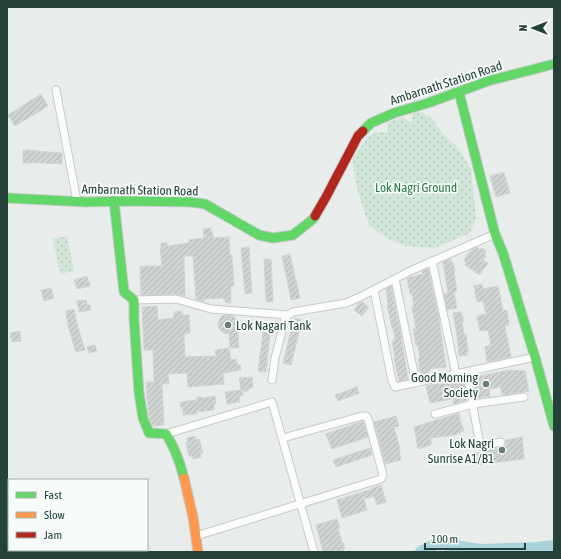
<svg xmlns="http://www.w3.org/2000/svg" width="561" height="559" viewBox="0 0 561 559" font-family="'Asap Condensed',sans-serif">
	<style>
		.park { fill: url(#park-dots) }
		.lines { fill: none; stroke-linecap: round; stroke-linejoin: round }
		.river { stroke: #a9d4db; stroke-width: 12 }
		.building { fill: url(#building-hatch); stroke: #d1d6d4 }
		.street-casing { stroke: #c5cac8; stroke-width: 9 }
		.fast-casing { stroke: #c3cbc8; stroke-width: 11 }
		.slow-casing { stroke: #c3cbc8; stroke-width: 11 }
		.jam-casing { stroke: #c3cbc8; stroke-width: 11 }
		.street { stroke: #fcfcfc; stroke-width: 7 }
		.fast { stroke: #63d668; stroke-width: 9 }
		.slow { stroke: #ff974d; stroke-width: 9 }
		.jam { stroke: #b3261e; stroke-width: 9 }
		.poi-dot { fill: #697e78; stroke: #f7fbf9; stroke-width: 1.5 }
		.labels { text-anchor: middle; dominant-baseline: central; stroke-width: 3.5; stroke-linejoin: round; paint-order: stroke }
		.street-label { font-size: 13px; fill: #24423a; stroke: #f7fbf9 }
		.park-label { font-size: 13px; fill: #2d7a4b; stroke: #f7fbf9 }
		.poi-label { font-size: 13px; fill: #24423a; stroke: #f7fbf9; text-anchor: end }
	</style>
	<defs>
		<pattern id="park-dots" width="8" height="8" patternUnits="userSpaceOnUse"><rect width="8" height="8" fill="#d1e6d8"/><path d="M2 2h.1M6 6h.1" fill="none" stroke="#b3c6ba" stroke-width="1.8" stroke-linecap="round"/></pattern>
		<pattern id="building-hatch" width="6" height="6" patternUnits="userSpaceOnUse"><rect width="6" height="6" fill="#cfd4d2"/><path d="M-1 1l2-2M0 6l6-6M5 7l2-2" fill="none" stroke="#b2b7b5"/></pattern>
	</defs>
	<rect width="100%" height="100%" fill="#e8edeb"/>
	<path class="park" d="M421,112L432,119L443,134L458,148L471,169L476,218L470,233L435,248L406,246L388,239L369,225L362,205L355,180L353,158L367,138L376,132H387L388,122L403,117L411,123L413,113Z
		M67,236L74,271L60,274L53,239Z"/>
	<g class="lines">
		<path class="river" d="M421,552L438,543L479,550L535,548L554,546"/>
	</g>
	<path class="building" d="M41,94L48,106L15,126L8,115Z
		M23,150H35V151L62,153V164L44,163H23Z
		M504,172L510,193L496,197L490,176Z
		M211,228V232H213V238L229,237L230,255H232L234,286H231V303H226L225,300H224V298L204,299V302L196,299L193,256H184L185,296L176,294L141,295L140,266H162L160,248H161V243H167V246L189,243V240L204,238L203,229Z
		M249,247L252,293L245,294L241,248Z
		M477,247L480,250L481,248L486,251L484,254L486,256L483,260L488,263L480,275L465,265L466,262L464,260L469,252L470,253L472,249Z
		M290,254L300,298L291,300L282,256Z
		M264,259H271L273,302H267L266,301Z
		M451,259V262H453L455,271L454,272L457,291L454,292L457,308L447,310L444,294L448,293L443,262Z
		M428,268L438,313L446,367L430,369V371H428L429,374L421,376L418,359H420L418,345L416,346L413,329H416L412,307H414L412,293L410,294L407,278L423,274L422,271Z
		M87,276L90,286L77,289L74,280Z
		M482,284L483,289L498,286L503,311L507,310L509,325L505,326L511,357L487,362L485,347L491,345L488,330L480,331L477,316L486,314L483,301L477,302L474,286Z
		M391,286L400,330L408,379L400,381H399L394,358L395,357L392,341H394V338H395L393,328H392L387,305L388,304L386,289Z
		M51,288L54,298L44,301L41,290Z
		M86,300L87,305H90L91,310L79,312L77,301Z
		M362,302L369,307L362,316L354,310L359,303Z
		M157,306L158,320L174,318V312L182,311V315H189L190,333L184,334L185,357L216,356L215,350L229,348L231,360L237,359V365H240L241,370L223,373L224,384L188,387L187,373L168,374L169,384H162L164,425L152,426L149,416L148,409L146,382H154L153,350H144L142,307Z
		M74,309L77,324L85,350L76,352L68,326L66,311Z
		M461,312V315H462L464,322H462L464,334H466L468,352H467V355L459,356L457,335L453,313Z
		M223,315L233,316L237,320L239,348H230L229,334L224,333L219,329L218,323L221,317Z
		M294,318L302,320L291,365L283,363Z
		M264,324L271,325L266,372L258,371Z
		M20,331L21,341L12,342L10,333Z
		M95,345L97,351L89,353L87,347Z
		M510,370L525,371L529,391L503,395L500,387L489,389L490,396L477,398L473,377Z
		M252,377L253,388L248,389V391H242L243,395L239,396L240,402L227,404L225,392L241,390L239,378Z
		M463,378L467,400L454,404L453,399L430,403L426,386Z
		M357,387L359,393L338,401L335,395Z
		M215,396L216,404H214V410L197,412V414L183,415V407L181,408L180,402L197,400V397H202V398Z
		M459,413L460,420L464,431L455,435L431,438V445L418,449L414,427Z
		M396,416L399,426L394,427L400,449H399L401,460L385,464L374,422Z
		M363,421L368,437L332,449L326,434Z
		M195,436L196,440L199,439L203,453H200L201,457L193,459L192,456H189L186,443L188,442L187,438Z
		M522,437L524,459L475,465L473,453L482,452L481,451L502,447L506,445V440Z
		M370,448L372,455L336,467L333,460Z
		M381,485L386,502L377,505L374,496L364,499L367,510L342,518L337,500L372,489V488Z
		M337,519L340,528H338L342,543L343,542L345,548L343,549L344,552H323L316,525Z"/>
	<g class="lines">
		<defs>
			<path id="street" d="M56,90L77,201
				M432,261L456,374
				M395,279L416,383
				M374,290L392,381L395,387L535,357
				M134,300L176,299L211,309L288,315
				M467,372L480,446L501,442
				M272,380L275,358L285,319L288,315L293,312L346,303L360,297L410,271L495,234
				M435,414L473,404L524,397
				M166,434L272,402L314,552
				M196,536L381,479L383,475L368,419L366,416H362L283,438"/>
			<path id="fast" d="M459,92L495,234L503,253L535,357L554,426
				M363,131L371,123L394,113L428,103L488,81L554,64
				M7,198L86,202L131,201L190,202L205,204L259,235L273,238L293,235L313,219L315,216
				M114,201L124,292L134,300V319L139,393L143,418L149,433L166,434C175,448 180,462 184,478"/>
			<path id="slow" d="M184,478L193,517L198,552"/>
			<path id="jam" d="M315,216L326,197L358,136L363,131"/>
		</defs>
		<use href="#street" class="street-casing"/>
		<use href="#fast" class="fast-casing"/>
		<use href="#slow" class="slow-casing"/>
		<use href="#jam" class="jam-casing"/>
		<use href="#street" class="street"/>
		<use href="#fast" class="fast"/>
		<use href="#slow" class="slow"/>
		<use href="#jam" class="jam"/>
	</g>
	<g class="poi-dot">
		<circle cx="228" cy="325" r="4"/>
		<circle cx="486" cy="384" r="4"/>
		<circle cx="502" cy="450" r="4"/>
	</g>
	<g class="labels">
		<g class="street-label">
			<text transform="translate(446 83) rotate(-18)">Ambarnath Station Road</text>
			<text transform="translate(140 190) rotate(1)">Ambarnath Station Road</text>
		</g>
		<g class="park-label">
			<text x="416" y="187">Lok Nagri Ground</text>
		</g>
		<g class="poi-label">
			<text x="236" y="325" text-anchor="start">Lok Nagari Tank</text>
			<text x="478" y="377">Good Morning<tspan x="478" dy="15">Society</tspan></text>
			<text x="494" y="443">Lok Nagri<tspan x="494" dy="15">Sunrise A1/B1</tspan></text>
		</g>
	</g>
	<rect width="561" height="559" fill="none" stroke="#24423a" stroke-width="16"/>
	<rect x="8" y="479" width="140" height="72" fill="#f7fbf9" stroke="#a3b1ad"/>
	<rect x="16" y="492" width="20" height="6" fill="#63d668" stroke="#a3b1ad"/>
	<text x="44" y="499" font-size="12" fill="#24423a">Fast</text>
	<rect x="16" y="512" width="20" height="6" fill="#ff974d" stroke="#a3b1ad"/>
	<text x="44" y="519" font-size="12" fill="#24423a">Slow</text>
	<rect x="16" y="532" width="20" height="6" fill="#b3261e" stroke="#a3b1ad"/>
	<text x="44" y="539" font-size="12" fill="#24423a">Jam</text>
	<g transform="translate(533 28) rotate(270)" stroke="#f7fbf9" stroke-width="3" paint-order="stroke">
	<path d="M0-3L7 15L0 10L-7 15Z" fill="#24423a"/>
	<text y="-6" font-size="11" font-weight="bold" text-anchor="middle" fill="#24423a">N</text>
	</g>
	<path d="M425 543v6h100v-6" fill="none" stroke="#24423a" stroke-width="2"/>
	<text x="431" y="543" font-size="12" fill="#24423a" stroke="#f7fbf9" stroke-width="3" paint-order="stroke">100 m</text>
</svg>
